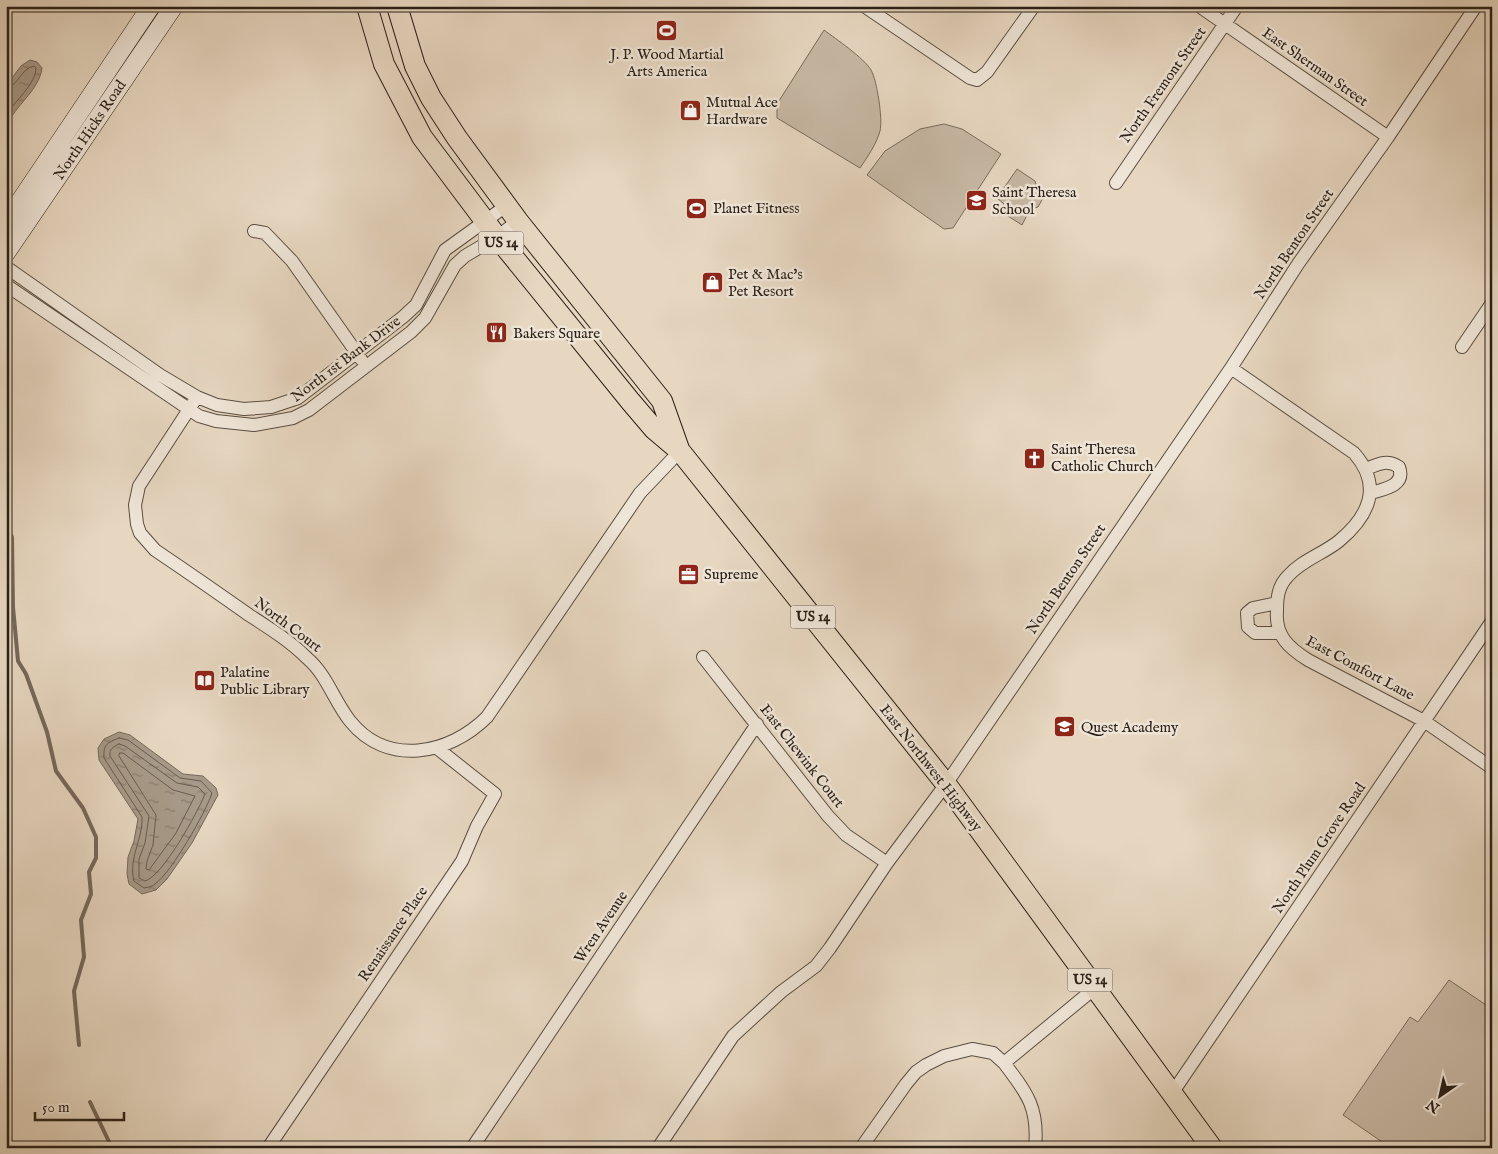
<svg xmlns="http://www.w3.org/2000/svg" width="1498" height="1154" viewBox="0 0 1498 1154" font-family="'IM FELL English',serif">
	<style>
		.green { fill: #c7b8a4; stroke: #796c5e }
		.water { fill: url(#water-ripples); stroke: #75695b }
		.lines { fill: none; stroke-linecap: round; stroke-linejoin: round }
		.shore { stroke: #695c50; stroke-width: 1 }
		.stream { stroke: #75695b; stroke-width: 4 }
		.street-casing { stroke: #5a4e42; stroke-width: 14 }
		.secondary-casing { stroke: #2b2018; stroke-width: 19 }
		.primary-casing { stroke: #2b2018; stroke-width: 22 }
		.street { stroke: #efe5d7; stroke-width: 12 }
		.secondary { stroke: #efe5d7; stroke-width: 18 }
		.primary { stroke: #e7d7c1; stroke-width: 20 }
		.labels { text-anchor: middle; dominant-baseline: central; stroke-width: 5; stroke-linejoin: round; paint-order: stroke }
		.shield { fill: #efe5d7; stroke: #665b51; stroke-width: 1 }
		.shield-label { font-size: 14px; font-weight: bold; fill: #2b2018 }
		.poi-label { font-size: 15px; fill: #2b2018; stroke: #efe5d7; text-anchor: start }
		.street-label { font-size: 15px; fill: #2b2018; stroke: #efe5d7 }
	</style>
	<defs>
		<pattern id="water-ripples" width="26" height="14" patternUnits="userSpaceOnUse" patternTransform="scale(1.25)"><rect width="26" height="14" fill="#a79988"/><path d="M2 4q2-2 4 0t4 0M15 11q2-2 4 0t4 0" fill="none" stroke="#887c6e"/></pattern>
	</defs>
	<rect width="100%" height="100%" fill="#e7d7c1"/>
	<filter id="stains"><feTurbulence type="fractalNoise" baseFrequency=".004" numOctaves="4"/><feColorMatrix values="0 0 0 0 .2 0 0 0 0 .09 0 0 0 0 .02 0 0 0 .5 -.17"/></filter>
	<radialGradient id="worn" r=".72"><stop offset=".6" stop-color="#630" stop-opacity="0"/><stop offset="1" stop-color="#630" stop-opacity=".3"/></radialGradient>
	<path class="green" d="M824,30C836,39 864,58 871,70C877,80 883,120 880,131C876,145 868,156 860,168L777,118V104Z
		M944,124L962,129L1001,154L953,228L944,229L867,175L885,151L920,129Z
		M1017,169L1035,181L1037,188L1046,193L1038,207L1030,209L1022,225L1000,211L1004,204L997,198Z
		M1449,980L1492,1009V1148H1391L1343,1115L1410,1017L1418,1022Z"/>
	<path class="water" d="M30,60L37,62L42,68C39,91 15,105 6,127V86L21,66Z
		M119,732L130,735L183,774L203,776L216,788L218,795L192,843L167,879L156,890L142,894L129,884L127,874L128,857L134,841L138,819L99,760L98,748L104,739Z"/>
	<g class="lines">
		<path class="shore" d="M6,88C19,86 21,68 34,66L36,68C36,83 15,102 6,114
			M119,738L128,740L180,778L201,781L212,793C206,812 171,873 155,884C152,887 148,887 144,888L134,881C128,859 143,839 142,817L104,758C103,744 107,743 119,738Z
			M119,744L125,746L177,783L198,787L205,794C198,812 162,877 145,881L139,878V859L145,843L149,816L110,756C109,749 113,747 119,744Z
			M120,753H123L173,790L195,796L176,833L149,870L146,869L147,861L153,845L156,815L119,756Z"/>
		<path class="stream" d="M6,524L12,537L13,607L18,661L26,674L47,732L56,771L83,808L96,837V858L89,872L91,894L81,920L84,957L74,991L79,1045
			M90,1102L112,1148"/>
		<defs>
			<path id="street" d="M864,6L970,78L977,80L987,72L1034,6
				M1199,6L1388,137
				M1116,183L1237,6
				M254,231L265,233L292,261L361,359
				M6,267L160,375L197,397L217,405L244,409L271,407L298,398L403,317L416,305L445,250L506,206
				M6,285L199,416L216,421L254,425L293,418L309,410L411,332L425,318L455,265L465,256L497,237L518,221
				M1462,347L1492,303
				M1231,368L1354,453C1383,486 1369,516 1339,541C1323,554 1302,560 1288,576C1278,586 1277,598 1277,611C1275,636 1289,648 1308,660L1424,721L1492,768
				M197,397L139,486L135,505L137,524L140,533L155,550C186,571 218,593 249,615C269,628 290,641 307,658C327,675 334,701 350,721C387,767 449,755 487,717L640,493L680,451
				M1366,469C1378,464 1387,459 1399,467C1406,486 1384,489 1371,493
				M1277,603L1253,608L1247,613L1248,627L1255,633H1280
				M703,657L828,816L846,835L887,863
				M1004,1063C1027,1093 1039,1108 1035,1148
				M1173,1092L1492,621
				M268,1148L462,861L477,826L495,794L437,748
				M472,1148L757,724
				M658,1148L733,1036L781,992L816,966L830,948L887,863L946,784L1231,368L1298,264L1388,137L1476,6
				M861,1148L906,1084L916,1072L926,1065L944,1056L972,1049L993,1053L1004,1063L1095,988"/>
			<path id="secondary" d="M6,222L151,6
				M6,253L174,6"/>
			<path id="primary" d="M367,6L384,64L422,137L497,237L631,402L654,429L680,451L946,784L1212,1148
				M397,6L415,66L431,98L457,138L518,221L662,401L679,449"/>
		</defs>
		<use href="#street" class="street-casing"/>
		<use href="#secondary" class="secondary-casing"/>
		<use href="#primary" class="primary-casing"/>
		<use href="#street" class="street"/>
		<use href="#secondary" class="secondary"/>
		<use href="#primary" class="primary"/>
	</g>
	<defs>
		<symbol id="stadium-square" viewBox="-11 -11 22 22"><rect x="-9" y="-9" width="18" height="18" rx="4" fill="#8f2418" stroke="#efe5d7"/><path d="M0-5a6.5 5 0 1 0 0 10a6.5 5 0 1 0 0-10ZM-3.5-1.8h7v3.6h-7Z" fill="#fff"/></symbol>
		<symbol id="shop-square" viewBox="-11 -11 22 22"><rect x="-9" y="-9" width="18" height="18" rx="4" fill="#8f2418" stroke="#efe5d7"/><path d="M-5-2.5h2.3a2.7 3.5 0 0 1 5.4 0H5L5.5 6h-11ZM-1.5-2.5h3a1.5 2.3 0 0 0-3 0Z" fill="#fff"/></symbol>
		<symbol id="school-square" viewBox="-11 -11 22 22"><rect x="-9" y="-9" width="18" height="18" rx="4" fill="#8f2418" stroke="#efe5d7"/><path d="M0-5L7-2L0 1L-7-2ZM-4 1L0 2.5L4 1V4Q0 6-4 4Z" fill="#fff"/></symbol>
		<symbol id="restaurant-square" viewBox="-11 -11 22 22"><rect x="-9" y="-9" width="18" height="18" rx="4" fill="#8f2418" stroke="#efe5d7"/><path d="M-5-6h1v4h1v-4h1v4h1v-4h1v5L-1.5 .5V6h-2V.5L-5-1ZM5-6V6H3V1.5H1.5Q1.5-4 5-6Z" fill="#fff"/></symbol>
		<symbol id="church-square" viewBox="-11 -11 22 22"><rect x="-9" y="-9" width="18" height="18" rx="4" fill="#8f2418" stroke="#efe5d7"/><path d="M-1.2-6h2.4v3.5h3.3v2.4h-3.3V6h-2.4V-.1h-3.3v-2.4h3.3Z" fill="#fff"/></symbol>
		<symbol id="office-square" viewBox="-11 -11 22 22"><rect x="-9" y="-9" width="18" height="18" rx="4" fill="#8f2418" stroke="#efe5d7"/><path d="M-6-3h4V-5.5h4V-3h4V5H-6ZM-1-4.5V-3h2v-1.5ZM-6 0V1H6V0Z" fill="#fff"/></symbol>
		<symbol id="library-square" viewBox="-11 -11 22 22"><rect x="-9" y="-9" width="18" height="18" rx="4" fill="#8f2418" stroke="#efe5d7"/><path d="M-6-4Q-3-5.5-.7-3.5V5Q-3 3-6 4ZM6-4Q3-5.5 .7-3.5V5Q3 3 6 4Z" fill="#fff"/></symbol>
	</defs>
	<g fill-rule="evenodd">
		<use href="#stadium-square" x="654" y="18" width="25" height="25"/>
		<use href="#shop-square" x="678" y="98" width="25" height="25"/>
		<use href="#school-square" x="964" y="188" width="25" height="25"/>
		<use href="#stadium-square" x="684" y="196" width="25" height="25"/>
		<use href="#shop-square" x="700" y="270" width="25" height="25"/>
		<use href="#restaurant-square" x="484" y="320" width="25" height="25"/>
		<use href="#church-square" x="1022" y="446" width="25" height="25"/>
		<use href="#office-square" x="676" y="562" width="25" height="25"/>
		<use href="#library-square" x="192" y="668" width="25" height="25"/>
		<use href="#school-square" x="1052" y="714" width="25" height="25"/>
	</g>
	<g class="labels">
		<g class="shield">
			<rect x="478.5" y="231.5" width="45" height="23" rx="4"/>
			<rect x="790.5" y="605.5" width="45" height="23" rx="4"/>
			<rect x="1067.5" y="968.5" width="45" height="23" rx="4"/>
		</g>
		<g class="shield-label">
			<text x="501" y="243">US 14</text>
			<text x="813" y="617">US 14</text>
			<text x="1090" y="980">US 14</text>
		</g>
		<g class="poi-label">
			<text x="667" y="54" text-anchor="middle">J. P. Wood Martial<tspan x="667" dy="17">Arts America</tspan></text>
			<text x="706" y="102">Mutual Ace<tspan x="706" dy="17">Hardware</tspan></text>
			<text x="992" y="192">Saint Theresa<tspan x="992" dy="17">School</tspan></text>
			<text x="713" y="208">Planet Fitness</text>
			<text x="728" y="274">Pet &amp; Mac's<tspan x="728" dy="17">Pet Resort</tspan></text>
			<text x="513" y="333">Bakers Square</text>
			<text x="1051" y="449">Saint Theresa<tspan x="1051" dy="17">Catholic Church</tspan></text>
			<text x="704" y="574">Supreme</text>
			<text x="220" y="672">Palatine<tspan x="220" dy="17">Public Library</tspan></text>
			<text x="1081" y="727">Quest Academy</text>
		</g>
		<g class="street-label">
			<text transform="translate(1315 67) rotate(35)">East Sherman Street</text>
			<text transform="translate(1163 85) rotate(-55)">North Fremont Street</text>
			<text transform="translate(90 130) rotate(-56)">North Hicks Road</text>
			<text transform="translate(1294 244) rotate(-56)">North Benton Street</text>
			<text transform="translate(346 359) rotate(-37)">North 1st Bank Drive</text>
			<text transform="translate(1066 579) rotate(-56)">North Benton Street</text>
			<text transform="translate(288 625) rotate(37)">North Court</text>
			<text transform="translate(1360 668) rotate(28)">East Comfort Lane</text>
			<text transform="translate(802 756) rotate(52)">East Chewink Court</text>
			<text transform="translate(931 768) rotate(52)">East Northwest Highway</text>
			<text transform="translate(1319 848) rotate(-56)">North Plum Grove Road</text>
			<text transform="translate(601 927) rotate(-56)">Wren Avenue</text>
			<text transform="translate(393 934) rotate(-56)">Renaissance Place</text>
		</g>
	</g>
	<rect width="1498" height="1154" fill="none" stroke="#e7d7c1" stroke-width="25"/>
	<rect x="8" y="8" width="1483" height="1139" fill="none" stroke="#2b2018" stroke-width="2.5"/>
	<rect x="12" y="12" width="1473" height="1129" fill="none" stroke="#2b2018"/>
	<g transform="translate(1440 1096) rotate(214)" stroke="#efe5d7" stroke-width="4" paint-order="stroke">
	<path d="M0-4L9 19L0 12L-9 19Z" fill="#2b2018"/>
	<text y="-8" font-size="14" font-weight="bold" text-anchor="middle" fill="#2b2018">N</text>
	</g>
	<path d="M35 1112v8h89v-8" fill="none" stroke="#2b2018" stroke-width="2.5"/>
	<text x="42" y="1112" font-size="15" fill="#2b2018" stroke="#efe5d7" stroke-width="4" paint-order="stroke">50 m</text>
	<rect width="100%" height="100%" filter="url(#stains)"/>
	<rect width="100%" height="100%" fill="url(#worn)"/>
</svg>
